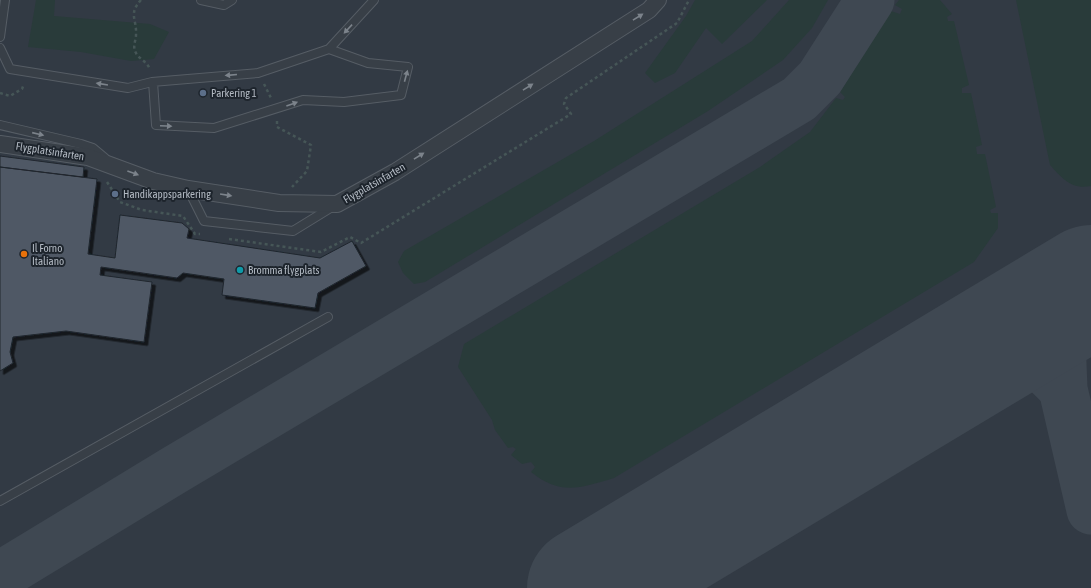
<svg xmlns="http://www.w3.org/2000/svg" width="1091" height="588" viewBox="0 0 1091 588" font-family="'Asap Condensed',sans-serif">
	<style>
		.airport { fill: #323a44 }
		.green { fill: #293b3a }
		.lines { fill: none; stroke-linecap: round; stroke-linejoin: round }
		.taxiway { stroke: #3f4852; stroke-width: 49 }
		.runway { stroke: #3f4852; stroke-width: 122 }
		.building { fill: #505965; stroke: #1f262e; filter: url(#shadow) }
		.lane-casing { stroke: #565d65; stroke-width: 10 }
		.street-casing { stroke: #565d65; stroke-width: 18 }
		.path { stroke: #465657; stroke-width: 2.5; stroke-dasharray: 3 3; stroke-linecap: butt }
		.lane { stroke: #383f47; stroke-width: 8 }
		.street { stroke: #383f47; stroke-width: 16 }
		.oneway { fill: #7c838b }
		.service-dot { fill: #5c6f8a; stroke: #1d242c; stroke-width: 1.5 }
		.food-dot { fill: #e8710a; stroke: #1d242c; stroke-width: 1.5 }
		.culture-dot { fill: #0f9aa8; stroke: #1d242c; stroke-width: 1.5 }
		.labels { text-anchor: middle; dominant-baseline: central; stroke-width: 4; stroke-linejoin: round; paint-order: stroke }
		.poi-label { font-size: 11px; fill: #b3bac3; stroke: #1d242c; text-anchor: start }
		.street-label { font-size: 11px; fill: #b3bac3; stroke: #1d242c }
	</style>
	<defs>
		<filter id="shadow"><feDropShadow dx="3.5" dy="3.5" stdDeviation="0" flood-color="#0009"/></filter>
	</defs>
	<rect width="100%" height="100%" fill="#242d37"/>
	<path class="airport" d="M0,0H1091V588H0Z"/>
	<path class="green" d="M36,0H55L54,16L150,24L169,32L154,59L131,61L81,52L28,47Z
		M695,0H767L722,44L706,28L675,73L655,83L645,73L686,16Z
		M789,0H828L812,28L783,60L708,111L425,282L414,284L403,273L398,262L404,251L594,141L752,41Z
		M899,0H940L952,14L947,17L948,21H954L969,85L962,88V93H971L982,145L976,147L977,154H985L996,207L990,210L991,213H998V228L974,262L614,478C580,488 561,496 531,472L535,467L531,462L522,464L511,455L516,449L513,447L508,448L495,430L492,420L458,367L464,344L760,167L810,132L836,98L843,100L845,97L840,92L891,11L900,14L902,9L895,5Z
		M1016,0H1091V186C1071,190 1062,178 1050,165Z"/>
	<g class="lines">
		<path class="taxiway" d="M966,362C974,358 983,352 992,351C1022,345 1044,369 1063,389L1061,339L1072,312L1091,290
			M1063,389L1091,510
			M0,576L176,469L799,99L820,78L870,0"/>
		<path class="runway" d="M588,588L1091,286"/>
	</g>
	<path class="building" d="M0,156L84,167L83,177L0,167Z
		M0,167L97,179L88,254L115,258L120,215L182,223L189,229L187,238L320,258L352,241L366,266L318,293L315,308L222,295L224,279L183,273L177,278L101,267L100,275L152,282L144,342L66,331L13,337L10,352L13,363L0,371Z"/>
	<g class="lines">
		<defs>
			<path id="lane" d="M201,0L224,5L232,0
				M0,37L5,0
				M0,48L10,69L128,88L152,82L258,73L329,49L374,0
				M153,82L156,125L214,128L303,100L344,102L401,95L408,67L368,63L329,49
				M0,125L81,144L93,148L105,158
				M188,189L204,221L293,231L332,207
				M0,501L328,317"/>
			<path id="street" d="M0,144L88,157L153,181L188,189L279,203L337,204L395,172L649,10L658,0"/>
		</defs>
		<use href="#lane" class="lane-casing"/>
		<use href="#street" class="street-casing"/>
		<path class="path" d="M141,0C128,14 137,19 136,35C136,41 132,46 136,53C139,59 148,62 150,70
			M264,84L271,98
			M0,93L10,96L22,89L24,84
			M277,121V127L311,145L307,171L292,187
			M107,182L120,202L142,210L183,216L195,234H200
			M229,239L321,252L350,237L361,243L571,114L564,104L566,98L677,23L689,0"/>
		<use href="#lane" class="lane"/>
		<use href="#street" class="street"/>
	</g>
	<defs><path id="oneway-solid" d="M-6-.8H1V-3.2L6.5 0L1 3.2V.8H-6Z"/></defs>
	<g class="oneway">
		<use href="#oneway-solid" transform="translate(638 17) rotate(-32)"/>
		<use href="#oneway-solid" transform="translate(348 29) rotate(133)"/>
		<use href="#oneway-solid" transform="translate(231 75) rotate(175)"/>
		<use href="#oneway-solid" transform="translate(406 76) rotate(-75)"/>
		<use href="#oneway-solid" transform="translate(102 84) rotate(-171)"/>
		<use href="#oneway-solid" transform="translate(528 87) rotate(-32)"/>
		<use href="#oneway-solid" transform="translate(292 104) rotate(-20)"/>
		<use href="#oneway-solid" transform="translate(166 126) rotate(3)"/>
		<use href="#oneway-solid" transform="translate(38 134) rotate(13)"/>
		<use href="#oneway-solid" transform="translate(419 156) rotate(-32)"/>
		<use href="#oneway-solid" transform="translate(133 173) rotate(20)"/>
		<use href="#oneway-solid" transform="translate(226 195) rotate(9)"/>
	</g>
	<g class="service-dot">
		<circle cx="203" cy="93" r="4"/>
		<circle cx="115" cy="194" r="4"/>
	</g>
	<circle class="food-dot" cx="24" cy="254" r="4"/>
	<circle class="culture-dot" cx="240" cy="270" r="4"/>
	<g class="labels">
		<g class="poi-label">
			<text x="211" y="93">Parkering 1</text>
			<text x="123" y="194">Handikappsparkering</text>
			<text x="32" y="248">Il Forno<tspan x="32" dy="13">Italiano</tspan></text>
			<text x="248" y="270">Bromma flygplats</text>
		</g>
		<g class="street-label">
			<text transform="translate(50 151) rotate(9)">Flygplatsinfarten</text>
			<text transform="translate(374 183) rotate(-30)">Flygplatsinfarten</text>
		</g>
	</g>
</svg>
